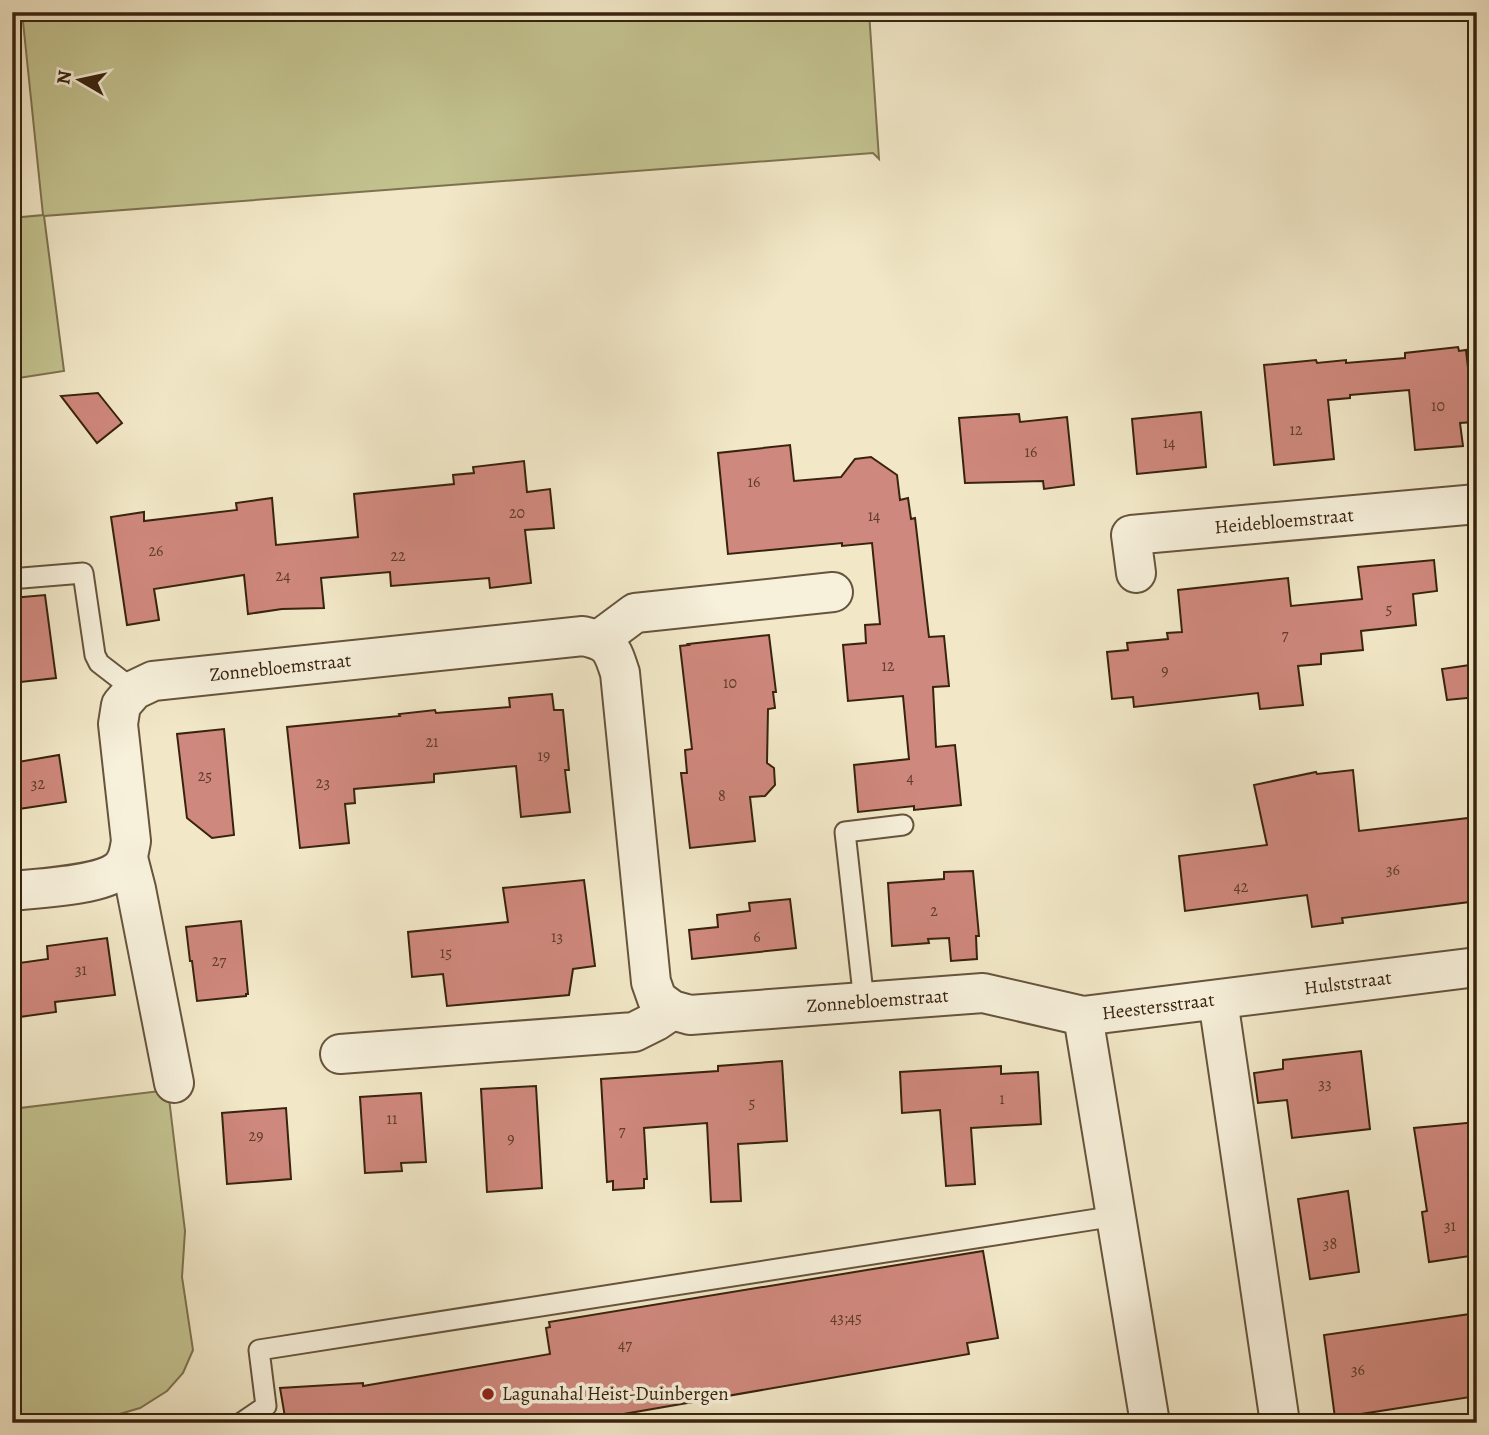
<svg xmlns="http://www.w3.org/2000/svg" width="1489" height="1435" viewBox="0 0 1489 1435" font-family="Alegreya,serif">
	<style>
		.green { fill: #c3c390; stroke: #7e734f; stroke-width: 2 }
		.building { fill: #cf887d; stroke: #38230e; stroke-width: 2 }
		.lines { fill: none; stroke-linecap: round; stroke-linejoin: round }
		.service-casing { stroke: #66543c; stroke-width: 23 }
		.minor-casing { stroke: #66543c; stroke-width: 42 }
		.service { stroke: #f7f0db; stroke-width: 19 }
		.minor { stroke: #f7f0db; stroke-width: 38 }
		.poi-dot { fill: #8f2418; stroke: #f7f0db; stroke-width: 2.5 }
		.labels { text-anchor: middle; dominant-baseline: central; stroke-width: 7; stroke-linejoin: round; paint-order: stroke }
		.number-label { font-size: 16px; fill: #5e3c2a }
		.street-label { font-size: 19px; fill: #38230e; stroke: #f7f0db }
		.poi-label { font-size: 19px; fill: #38230e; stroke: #f7f0db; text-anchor: start }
	</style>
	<rect width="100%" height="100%" fill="#f2e8c8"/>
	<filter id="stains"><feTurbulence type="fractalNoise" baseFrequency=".00286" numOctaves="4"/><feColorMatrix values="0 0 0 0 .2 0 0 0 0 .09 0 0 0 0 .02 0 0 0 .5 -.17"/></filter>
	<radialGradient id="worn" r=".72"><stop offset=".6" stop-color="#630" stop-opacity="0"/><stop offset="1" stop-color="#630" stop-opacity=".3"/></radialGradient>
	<path class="green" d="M22,12H869L879,159L873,153L44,216L64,371L12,379V218L43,215Z
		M168,1090L185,1231L182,1277L193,1350L183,1373L167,1391L140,1408L89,1423H12V1109Z"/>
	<path class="building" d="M1458,347L1459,351L1466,350L1474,422L1460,423L1463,446L1415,450L1409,390L1350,395V398L1328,400L1334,459L1274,465L1264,365L1316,360L1317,363L1346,360V363L1405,358V353Z
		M98,393L122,423L97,443L61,396Z
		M1201,412L1206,467L1137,474L1132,419Z
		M1019,414L1020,422L1067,417L1074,485L1044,489L1043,481L965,483L959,418Z
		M790,445L794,481L841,477L855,459L871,457L897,475L900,500L908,498L911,519L915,518L929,637L944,636L949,686L933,687L936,747L955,745L961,805L914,810V806L858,812L854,765L909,759L903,696L848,701L843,645L866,643L865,625L880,624L872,543L842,546V543L728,554L718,453Z
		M524,461L527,492L550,489L554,528L525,530L531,583L490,588L489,578L391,586L390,572L321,578L324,608L282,609L248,614L244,575L154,589L159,620L127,625L111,517L144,512V521L237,510L236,503L272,498L276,545L358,537L354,494L454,484L453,475L474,473L473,467Z
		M1434,560L1437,591L1413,594L1416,625L1361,631L1363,650L1321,654V664L1298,666L1303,705L1260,709L1258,693L1134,707L1133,697L1112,699L1107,652L1128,650L1127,643L1168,639L1167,633L1182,632L1178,590L1288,578L1291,606L1362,599L1358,567Z
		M45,595L56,678L12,683V598Z
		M769,635L776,692H773L775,708L768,709L767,763L774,768L775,785L765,796L750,797L755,841L690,848L681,773H687L685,750L692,749L680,646L689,645L688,644Z
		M1477,664V697L1447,700L1442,669Z
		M552,694L554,710H563L569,770H565L570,812L521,817L516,766L434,774V782L354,789L355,803L345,804L349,843L300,848L287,727L400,716L399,714L435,710L436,713L510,707L509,698Z
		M224,729L234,835L212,838L187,818L177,734Z
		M59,755L66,802L12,810V763Z
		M1353,770L1359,831L1477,817V901L1342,918L1343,923L1312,927L1307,895L1185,911L1179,856L1267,845L1254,785L1316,772L1317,774Z
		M973,871L979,936H976L977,959L951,961L949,938L928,939L929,943L892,946L888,883L944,879V872Z
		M584,880L595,966L573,969L569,995L447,1006L443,974L412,977L408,932L508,922L503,888Z
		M790,899L796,948L692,959L689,930L718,927L717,915L750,911L749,903Z
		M241,921L248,994H246V996L197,1001L192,961H190L186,927Z
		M107,938L115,995L55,1002L56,1012L12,1018V964L48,959L47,946Z
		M1361,1051L1370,1129L1292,1138L1287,1100L1258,1103L1254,1073L1283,1069V1060Z
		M782,1061L787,1141L738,1144L741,1201L711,1202L707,1123L644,1128L647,1179H644V1188L613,1190V1181L607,1182L601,1079L718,1071V1066Z
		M1001,1066V1074L1038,1072L1041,1124L971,1128L975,1184L946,1186L940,1110L902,1113L900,1072Z
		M536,1086L542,1188L487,1192L481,1089Z
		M421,1093L426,1162L401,1163L402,1171L365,1173L360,1097Z
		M286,1108L291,1179L227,1184L222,1113Z
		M1477,1122V1166L1469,1167L1477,1216V1255L1429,1262L1422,1212L1427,1211L1414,1128Z
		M1348,1191L1359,1272L1310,1279L1298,1199Z
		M983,1251L998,1338L967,1343L969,1354L572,1423H286L280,1388L363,1383V1386L550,1354L546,1328L550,1327L549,1322Z
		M1477,1313V1396L1335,1418L1324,1335Z"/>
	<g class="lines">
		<defs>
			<path id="service" d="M22,578L83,573L95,655L99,663L134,690
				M864,1002L845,832L903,825
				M241,1423L266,1406L259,1350L1116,1216"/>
			<g id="minor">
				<path id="s1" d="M1136,573L1131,535L1477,504"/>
				<path d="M600,639L635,613L833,592"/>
				<path d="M128,858L136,889L174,1083"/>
				<path id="s2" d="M12,891C39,888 99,886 119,870C128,862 129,852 131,841L118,724L121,705L134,690L153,681L583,636C610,642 612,648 620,673L651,982L657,999L672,1010L690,1015L983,993L1083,1016L1477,967"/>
				<path d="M1218,1000L1280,1423"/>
				<path d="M1083,1016L1150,1423"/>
				<path d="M340,1054L634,1032L656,1021L672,1010"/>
			</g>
		</defs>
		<use href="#service" class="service-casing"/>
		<use href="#minor" class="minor-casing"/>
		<use href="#service" class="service"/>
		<use href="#minor" class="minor"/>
	</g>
	<circle class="poi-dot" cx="488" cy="1394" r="7"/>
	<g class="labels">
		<g class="number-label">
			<text x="1438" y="406">10</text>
			<text x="1296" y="430">12</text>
			<text x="1169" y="443">14</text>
			<text x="1031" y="452">16</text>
			<text x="754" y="482">16</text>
			<text x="517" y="513">20</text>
			<text x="874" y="516">14</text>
			<text x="156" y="551">26</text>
			<text x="398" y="556">22</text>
			<text x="283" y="576">24</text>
			<text x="1389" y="609">5</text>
			<text x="1285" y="635">7</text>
			<text x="888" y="666">12</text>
			<text x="1165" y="671">9</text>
			<text x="730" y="683">10</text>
			<text x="432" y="742">21</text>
			<text x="544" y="756">19</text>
			<text x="205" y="776">25</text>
			<text x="910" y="778">4</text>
			<text x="323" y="783">23</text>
			<text x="38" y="784">32</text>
			<text x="722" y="796">8</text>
			<text x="1393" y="870">36</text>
			<text x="1241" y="887">42</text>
			<text x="934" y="911">2</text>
			<text x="557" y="937">13</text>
			<text x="757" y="937">6</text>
			<text x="446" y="953">15</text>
			<text x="219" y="961">27</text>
			<text x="81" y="970">31</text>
			<text x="1325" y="1084">33</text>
			<text x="1002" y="1099">1</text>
			<text x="752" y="1103">5</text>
			<text x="392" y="1119">11</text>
			<text x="622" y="1131">7</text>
			<text x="256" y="1136">29</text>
			<text x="511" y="1139">9</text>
			<text x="1450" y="1226">31</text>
			<text x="1330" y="1244">38</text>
			<text x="846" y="1318">43;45</text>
			<text x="625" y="1345">47</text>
			<text x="1358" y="1370">36</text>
		</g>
		<g class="street-label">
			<text stroke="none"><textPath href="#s1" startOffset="192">Heidebloemstraat</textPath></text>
			<text stroke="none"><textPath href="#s2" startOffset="448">Zonnebloemstraat</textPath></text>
			<text stroke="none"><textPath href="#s2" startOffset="1838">Hulststraat</textPath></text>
			<text stroke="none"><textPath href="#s2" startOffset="1363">Zonnebloemstraat</textPath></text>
			<text stroke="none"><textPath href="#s2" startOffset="1647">Heestersstraat</textPath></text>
		</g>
		<g class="poi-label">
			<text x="502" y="1394">Lagunahal Heist-Duinbergen</text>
		</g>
	</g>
	<rect width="1489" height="1435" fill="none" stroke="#f2e8c8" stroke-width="42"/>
	<rect x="14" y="14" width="1461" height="1407" fill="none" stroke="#38230e" stroke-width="3.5"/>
	<rect x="21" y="21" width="1447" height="1393" fill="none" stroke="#38230e" stroke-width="2"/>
	<g transform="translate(80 80) rotate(279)" stroke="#f7f0db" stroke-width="5" paint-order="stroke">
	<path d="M0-5L12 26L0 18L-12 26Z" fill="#38230e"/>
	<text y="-10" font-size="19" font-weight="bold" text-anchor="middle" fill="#38230e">N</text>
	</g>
	<rect width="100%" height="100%" filter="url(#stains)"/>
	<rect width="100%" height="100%" fill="url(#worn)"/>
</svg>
